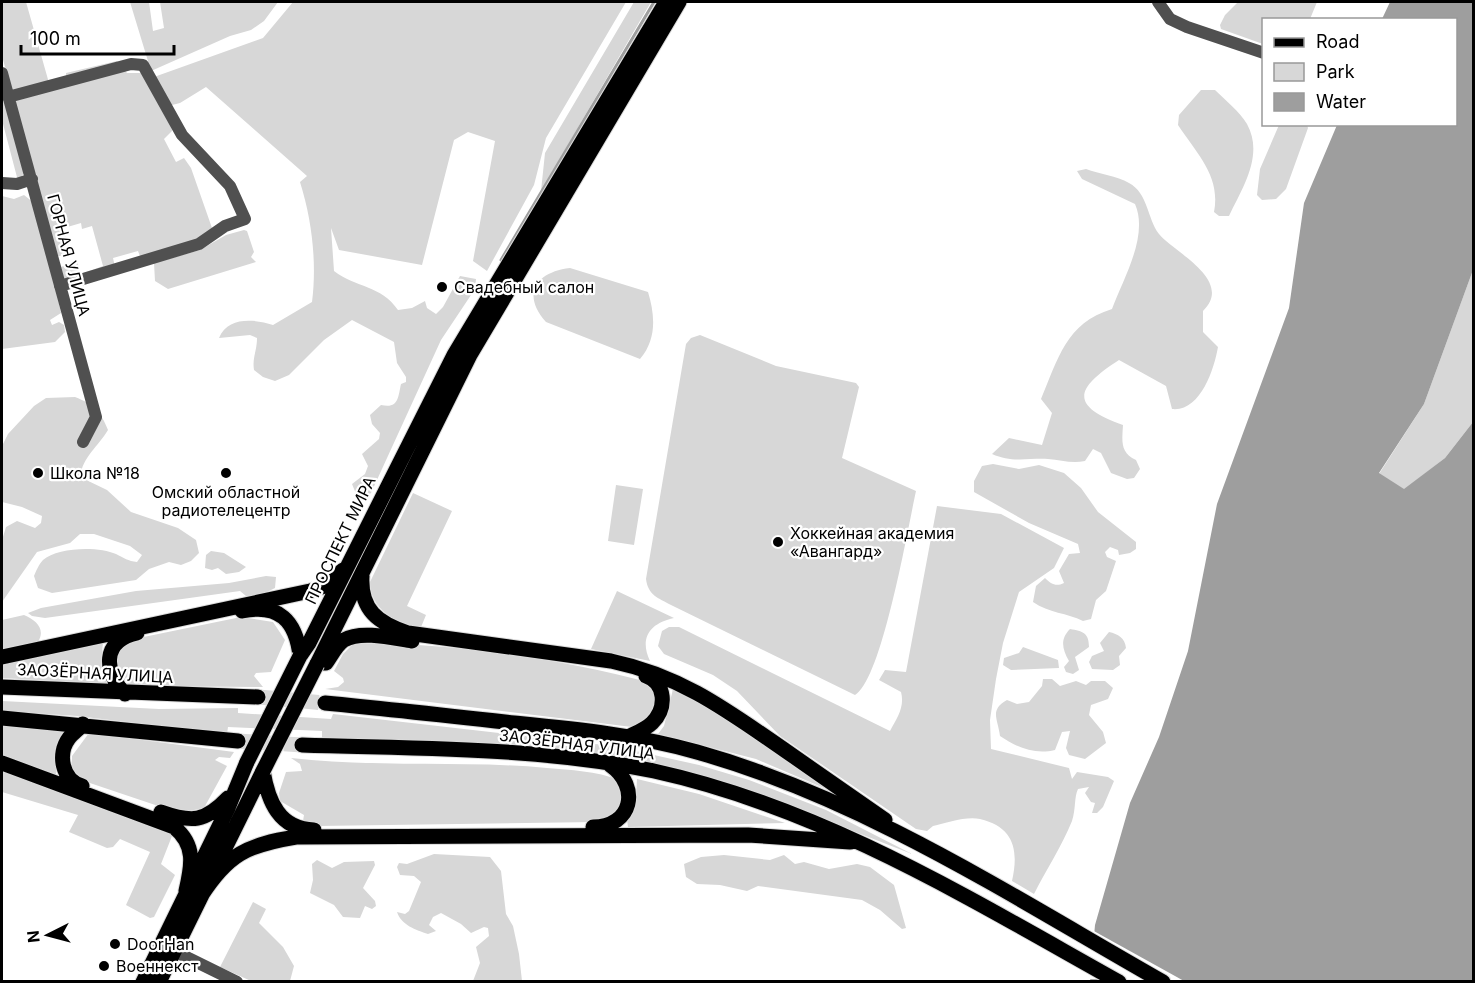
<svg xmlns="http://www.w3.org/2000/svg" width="1475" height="983" viewBox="0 0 1475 983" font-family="Inter,sans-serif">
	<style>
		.green { fill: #d7d7d7 }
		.water { fill: #9e9e9e }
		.pier { fill: #fff }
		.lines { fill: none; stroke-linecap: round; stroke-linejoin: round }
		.stream { stroke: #9e9e9e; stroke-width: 3 }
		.major-tunnel { stroke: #d9d9d9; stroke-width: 15; stroke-dasharray: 15 8; stroke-linecap: butt }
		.major-casing { stroke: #dbdbdb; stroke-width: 17 }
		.minor { stroke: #505050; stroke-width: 12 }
		.major { stroke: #000; stroke-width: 15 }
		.major-bridge-casing { stroke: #dbdbdb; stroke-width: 17; stroke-linecap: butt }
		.major-bridge { stroke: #000; stroke-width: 15 }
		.poi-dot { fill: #000; stroke: #fff; stroke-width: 2 }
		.labels { text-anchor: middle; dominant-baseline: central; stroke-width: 4.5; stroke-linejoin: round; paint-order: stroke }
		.street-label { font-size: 16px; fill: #000; stroke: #fff }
		.poi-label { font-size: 16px; fill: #000; stroke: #fff; text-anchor: start }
	</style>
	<rect width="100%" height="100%" fill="#fff"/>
	<path class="green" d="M2,2H26L49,83L66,78V73L117,61L127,73H142L171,123L172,131L164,139L176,162L184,158L191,168L212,228L208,235L141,259L138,251L113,258L115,267L64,279L61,267L77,261L81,274L103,266L92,226L82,229L81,223L64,228L69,250L67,256H57L2,56Z
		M130,2H149L153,31L164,28L160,2H278L264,21L251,30L230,36L151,71Z
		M293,2H626L546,138L534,185L487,271L473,261L495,141L468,132L454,140L422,265L339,250L331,228L334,271C356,288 381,285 398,310L412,308L425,301L427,308L436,314L443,307L460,276L476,279L475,289L441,340L371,493L359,501L352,484L365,474L368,466L362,454L379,439L380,433L372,424L370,415L381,405C399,409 398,397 401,384L406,382V377L397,363L394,342L352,320L324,340L289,375L275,381L263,377L254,370C252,358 257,351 257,338L250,335L219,338C228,316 255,319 273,325L312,302C317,263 312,220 300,182L307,176L206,87L180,103L168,106L154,77L263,38Z
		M634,2H651L541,191L545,153Z
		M1238,2H1317L1310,19L1264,20L1263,44L1221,29L1220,25L1225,15Z
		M2,89L24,173L18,181L2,120Z
		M1201,90H1215C1225,100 1240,112 1247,124C1264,155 1243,187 1229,216H1219L1214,212C1221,176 1197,154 1178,125L1179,115Z
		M1279,125H1307L1308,128L1286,189L1276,199L1262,200L1257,195L1260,169Z
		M1086,169C1099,174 1117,176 1129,183C1148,193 1147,218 1159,234C1172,251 1235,280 1203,311V332L1218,347C1214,370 1200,412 1172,409L1166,386L1119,360C1074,389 1070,406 1123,425C1122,441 1120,453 1136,460L1140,469L1134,478L1127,479L1111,473L1101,453L1093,449L1085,461C1072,464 1061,460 1048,459C1027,458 1012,463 992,454L1009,438L1042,445L1052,413L1041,399C1058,359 1066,323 1112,309C1123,279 1149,236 1135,204L1082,179L1077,171Z
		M24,195L34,203L58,299L61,313L50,320L52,325L59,322L64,325L65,332L55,342L2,349V196L14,199Z
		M244,230L247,231L254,252L251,257L256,262L168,289L155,281L154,263L200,250L226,235Z
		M570,268L648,292C655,315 657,339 640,359L546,322C521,294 536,272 570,268Z
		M1473,270V422L1445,458L1404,490L1379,474L1424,404Z
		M700,335L776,366L856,383L859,387L842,458L916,491C908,527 882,680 855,695L671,605C658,598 648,595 646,579L686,344L691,338Z
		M75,397C93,404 101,412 108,430C98,447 83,456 80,477L107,490L131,512L178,528L196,540L199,553L191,561L181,565L169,562L149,569L136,580L52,593L38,588L34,576C36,571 39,564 43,560C57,547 99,546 116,554C124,558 128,561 137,562L142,555L130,546L94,534H80L70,543L37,552L2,602V540L6,527L17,521L35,528L41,523L42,516L22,507L2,502V446L8,434L34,406L46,398Z
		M993,464L1019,469L1039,465L1064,473L1081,488L1098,512L1136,542V549L1130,553L1119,555L1118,550L1110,547L1105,552L1107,557L1116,561L1106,591L1096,600L1091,619L1083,621C1067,613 1049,613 1033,602L1036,586L1045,578C1051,584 1056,587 1064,583L1059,571L1069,554L1080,553L1078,544L1029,523L974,492V481L982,466Z
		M616,485L643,489L634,545L608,541Z
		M413,493L452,511L407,606L426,615L419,632C397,622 370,610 370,582Z
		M937,506L1001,514L1064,548L1054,568L1019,592L1003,643L996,679L990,720L991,749L1069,768L1072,779L1077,772L1108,777L1114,781L1103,807L1097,813H1092L1095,803L1091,802L1085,793L1089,787L1078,789C1074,797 1076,809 1072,821C1062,846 1046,870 1034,894L1012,881C1019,850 1014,827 980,819C966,816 946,823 933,826L927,831L916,829L780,736L737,691L713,675L664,654L658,646L662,631L669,627H679L890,731C897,718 905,707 901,692L879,680L885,670L906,672Z
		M211,551L224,553L246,567L239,572L226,574L218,568L212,570L205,568L206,555Z
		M266,576L276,577L275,588L259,596H246L240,591L45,618L32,616L28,613L41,608L136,591L229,583Z
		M617,591L674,618C650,623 639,638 650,661L591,649Z
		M24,615C36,620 46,629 38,642L2,649V620Z
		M241,617L273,622L285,640L271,672L256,673L254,676L263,687L137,686L125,684L115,665L121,644L129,640Z
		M1070,629C1083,631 1089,633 1089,647L1075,657L1079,670L1073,674L1066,672L1064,667L1069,661C1062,649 1060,639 1070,629Z
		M1109,632C1118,634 1125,638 1126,648L1119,656L1120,665L1113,670L1092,669L1089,662L1092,656L1104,651L1100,643Z
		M103,642L101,665L107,684L2,678V663Z
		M353,644C449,642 557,658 651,683L654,686L655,701L648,721L632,727L325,689L338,687L344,682L343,678L334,671L343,654Z
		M1023,647L1058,660L1059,668L1011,670L1003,665L1004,658L1019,653Z
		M1043,679H1052L1060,686L1076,681L1086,685L1091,681H1105L1113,688L1108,699L1091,705L1089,715L1103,732L1106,743L1085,759L1069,755L1066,748L1070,731L1062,732L1055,750C1034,755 1016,747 1000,736C998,719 989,710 1007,700L1017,704L1029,702L1042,686Z
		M673,689L709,706L831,791L756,759L658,734L664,726Z
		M2,701L159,709L238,708V713L331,719L333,714L613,746L699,765L749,780L826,810L912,854L822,819L579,752L523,745L364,743L322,739V731L228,727L227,734L77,716L2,711Z
		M2,725L64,729L57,751L56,776L2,758Z
		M89,733L234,752L230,758L219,757L215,760L227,766L204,808L179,813L78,779L72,773V756Z
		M291,758C376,768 462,760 547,768C571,770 596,771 619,780C625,807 620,811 596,822L318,826L303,821L304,815L280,801L279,793L286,772L302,771L300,764Z
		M2,771L166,829L172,836L161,864L175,875L154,917L150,918L126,905L150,852L120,839L113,847L107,848L69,832L78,815L2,792Z
		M637,779L699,794L785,823L628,827L627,820L636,797Z
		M434,854L490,857L501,871L506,914L513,926L519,954L522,981H473L480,963L476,947L489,936L488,928L484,927L471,933L461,924L441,913L433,917L429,925L436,931L428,934C416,930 401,925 397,912L405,914L409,911L421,882L414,876L400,875L397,867L399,863L407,864Z
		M724,855L770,860L784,855L795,864L804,862L829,869L857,864L870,867L894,885L906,928L902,929L880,910L862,900L758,886L747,891L720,885L697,884L686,877L684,864L701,857Z
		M317,860L332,868L344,862L374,861L375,865L363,888L375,901L376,906L372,909L365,906L360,918L343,917L334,905L310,893L313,880L312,864Z
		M253,902L266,909L259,923L283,947L294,966L290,981H251L220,967Z"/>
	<path class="water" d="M1390,2H1473V270L1424,404L1379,473L1404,489L1445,458L1473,422V981L1090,982L1095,925L1130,803L1159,737L1188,651L1217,504L1289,308L1304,203L1337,125L1456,124V20L1382,19Z"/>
	<path class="pier" d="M1092,930L1184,981L1087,979Z"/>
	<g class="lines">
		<path class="stream" d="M501,260L654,2"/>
		<path class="major-tunnel" d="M258,697L325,703
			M238,741L302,745"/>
		<defs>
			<path id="major" d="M362,576C360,610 378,623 408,633L611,661C682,676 728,711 786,751C819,774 852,797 885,820
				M242,611C279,603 296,621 300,656
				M300,656L309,643L454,355L666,2
				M2,657L310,591L322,587L343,570
				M322,663H326C331,656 337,644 344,640C361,630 393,638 412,641
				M317,664L470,355L679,2
				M2,687L258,697
				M125,694C104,672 101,641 137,633
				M325,703C388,709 451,716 514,723C575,729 638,735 697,752C864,799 1013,897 1163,982
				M2,718L238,741
				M628,737C636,733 646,729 652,723C667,708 666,683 646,676
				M302,745C419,749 539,747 654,771C823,808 970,899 1119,982
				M2,763L174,827C196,845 192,865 186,891
				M263,771C268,801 279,829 314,830
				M82,786C62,780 57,754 69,738C73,733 79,729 83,724
				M161,812C192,823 205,822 228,798
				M593,827C632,827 641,787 610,765
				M201,896C228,854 247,845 296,837L748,835L850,842
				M143,982L228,808L247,762
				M159,982L263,771"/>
		</defs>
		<use href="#major" class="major-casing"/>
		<path class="minor" d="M1158,2L1170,19L1187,27L1264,53
			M2,73L96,417L83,442
			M8,97L131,64L143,65L182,135L230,186L245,219L225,226L199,244L60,286
			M2,183L17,184L32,179
			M168,948L237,982"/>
		<use href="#major" class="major"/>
		<defs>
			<path id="major-bridge" d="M247,762L300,656
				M263,771L317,664"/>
		</defs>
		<use href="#major-bridge" class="major-bridge-casing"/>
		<use href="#major-bridge" class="major-bridge"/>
	</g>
	<g class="poi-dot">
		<circle cx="442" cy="287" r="6"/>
		<circle cx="38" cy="473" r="6"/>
		<circle cx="226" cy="473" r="6"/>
		<circle cx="778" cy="542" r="6"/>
		<circle cx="115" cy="944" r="6"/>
		<circle cx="104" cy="966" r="6"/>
	</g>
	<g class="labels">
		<g class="street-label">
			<text transform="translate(69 255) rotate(75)">ГОРНАЯ УЛИЦА</text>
			<text transform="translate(340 540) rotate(-64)">ПРОСПЕКТ МИРА</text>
			<text transform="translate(95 673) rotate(3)">ЗАОЗЁРНАЯ УЛИЦА</text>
			<text transform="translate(577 744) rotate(7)">ЗАОЗЁРНАЯ УЛИЦА</text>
		</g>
		<g class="poi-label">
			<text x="454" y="287">Свадебный салон</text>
			<text x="50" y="473">Школа №18</text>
			<text x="226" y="492" text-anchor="middle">Омский областной<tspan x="226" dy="18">радиотелецентр</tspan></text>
			<text x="790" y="533">Хоккейная академия<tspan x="790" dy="18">«Авангард»</tspan></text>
			<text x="127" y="944">DoorHan</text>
			<text x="116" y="966">Военнекст</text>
		</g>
	</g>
	<rect width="1475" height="983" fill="none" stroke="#000000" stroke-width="6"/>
	<rect x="1262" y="18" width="195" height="108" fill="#ffffff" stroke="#999999" stroke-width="1.5"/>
	<rect x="1274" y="38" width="30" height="9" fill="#000000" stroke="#999999" stroke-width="1.5"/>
	<text x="1316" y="48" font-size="18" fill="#000000">Road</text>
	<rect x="1274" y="63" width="30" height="18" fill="#d7d7d7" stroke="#999999" stroke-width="1.5"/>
	<text x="1316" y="78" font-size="18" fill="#000000">Park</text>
	<rect x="1274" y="93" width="30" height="18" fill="#9e9e9e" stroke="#999999" stroke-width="1.5"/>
	<text x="1316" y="108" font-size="18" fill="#000000">Water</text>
	<g transform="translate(48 935) rotate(264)" stroke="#ffffff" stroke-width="4.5" paint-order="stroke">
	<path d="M0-4.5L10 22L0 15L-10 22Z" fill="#000000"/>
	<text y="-9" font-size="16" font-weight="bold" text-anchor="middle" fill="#000000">N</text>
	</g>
	<path d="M21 45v9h153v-9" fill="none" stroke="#000000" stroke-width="3"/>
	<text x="30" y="45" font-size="18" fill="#000000" stroke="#ffffff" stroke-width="4.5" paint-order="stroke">100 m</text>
</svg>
